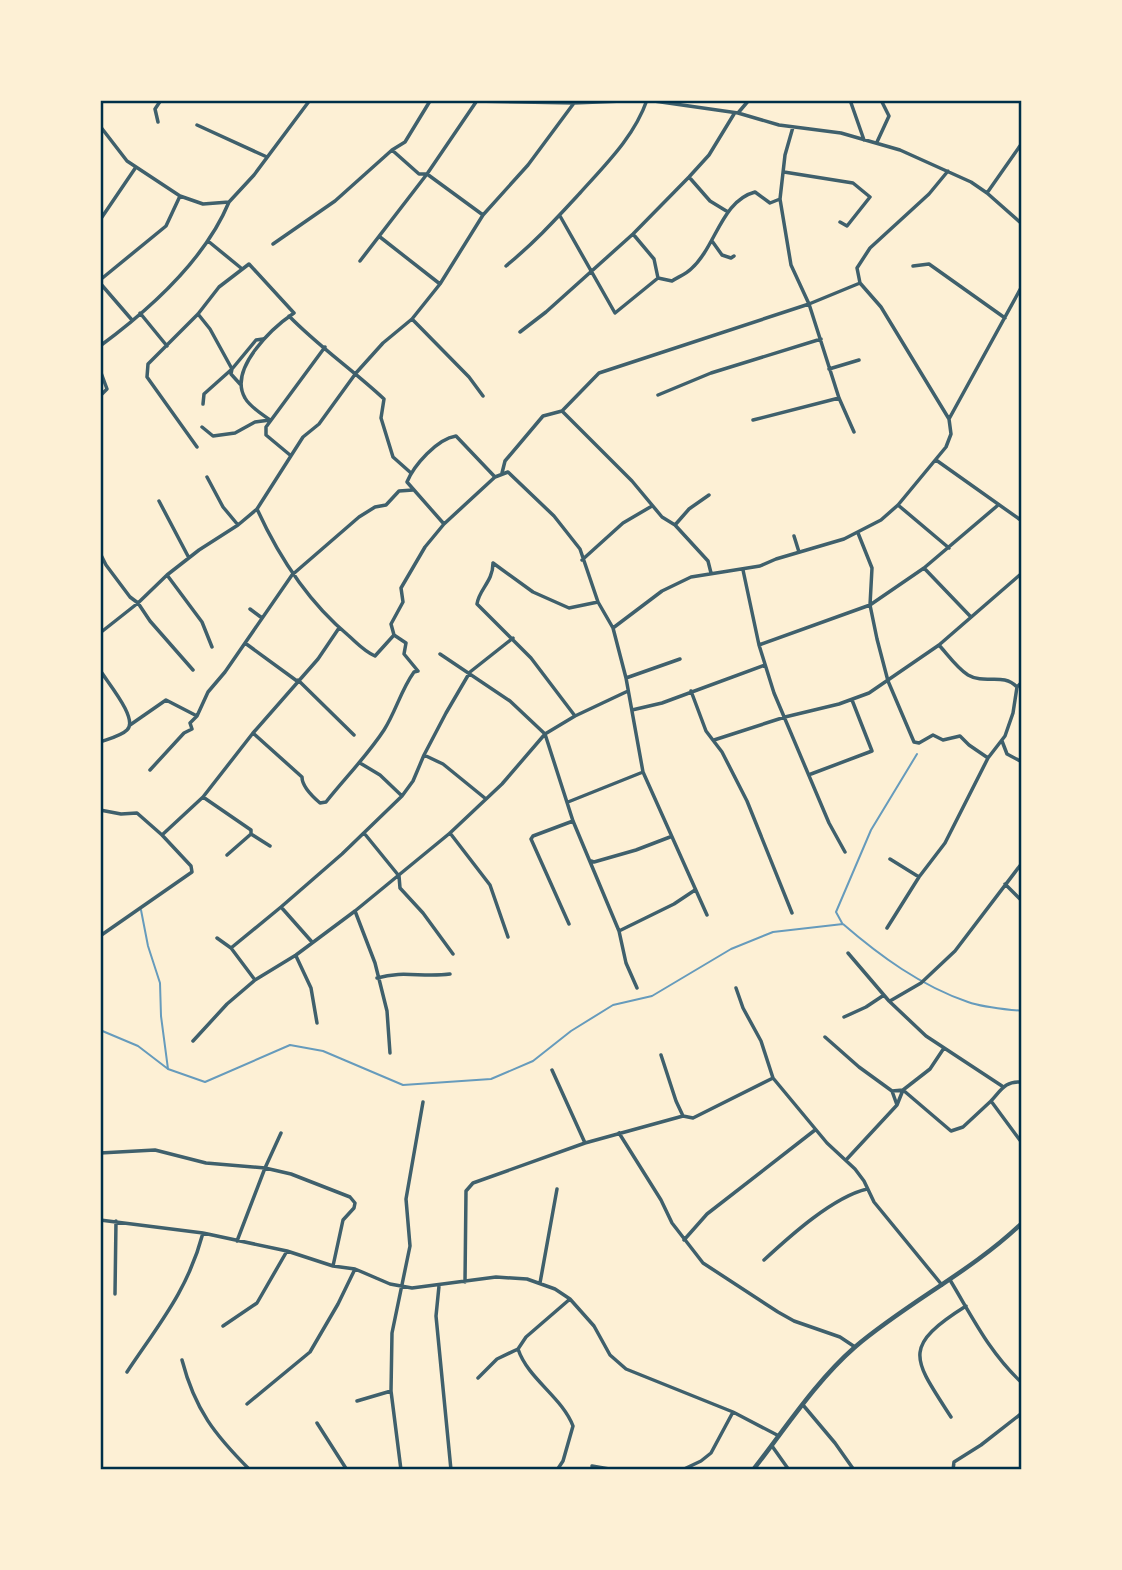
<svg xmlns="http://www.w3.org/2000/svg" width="1122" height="1570" viewBox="0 0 1122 1570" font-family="'Roboto Serif',serif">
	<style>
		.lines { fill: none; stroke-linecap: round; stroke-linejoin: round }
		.stream { stroke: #669bbc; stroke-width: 2 }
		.minor { stroke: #3f606c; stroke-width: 3.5 }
		.tertiary { stroke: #3f606c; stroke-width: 4.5 }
		.neatline { fill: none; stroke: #003049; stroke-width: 2.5 }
	</style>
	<rect width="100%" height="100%" fill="#fdf0d5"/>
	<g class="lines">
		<path class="stream" d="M141,910L148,946L160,983L161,1016L168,1069
			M842,923L836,912L871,830L917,754
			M100,1030L138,1046L168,1069L205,1082L290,1045L323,1051L403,1085L491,1079L533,1061L571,1031L613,1005L652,996L731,949L773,932L843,924C880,956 921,986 968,1002C985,1008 1005,1009 1022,1011"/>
		<path class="minor" d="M426,100L574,103L647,100L738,113L779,125L841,133L900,150L971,182L987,193L1022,224
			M850,100L864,140
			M738,113L749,100
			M158,122L155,109L161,100
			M197,125L267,157
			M100,126L127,161L180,196L203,204L229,202L254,175L310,100
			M793,127L785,155L780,199L791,265L809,304L839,398L854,432
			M877,142L889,116L881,100
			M392,150L419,174H427L483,215
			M784,172L853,183L870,197L847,226L840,222
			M689,177L710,201L728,212
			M987,193L1022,143
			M560,216L615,313L658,278L672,281C678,277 686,274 691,269C716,247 721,201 755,192L770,203L780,199
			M100,220L136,167
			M633,234L654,259L658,278
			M380,237L440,284
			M208,241L241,268
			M712,241L722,255L731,258L734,256
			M273,244L335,201L392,150L405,142L430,101
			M360,261L427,174L476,102
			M506,266C535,242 555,220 580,193C606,164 634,137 647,100
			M913,266L929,264L1005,318
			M100,280L166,226L180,196
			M100,283L132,320
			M140,313L167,346
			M198,314L210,329L232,369L204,394L203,404
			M289,316C318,346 353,370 384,399L381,418L393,457L411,473
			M412,319L469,377L483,396
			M520,332L546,312L633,234L689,177L709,155L734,114
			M100,346C149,310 205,260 229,202
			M829,369L859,360
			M100,370L107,389L100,396
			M240,384L231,374L232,369L256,340L263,339
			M658,395L711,373L821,339
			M949,419L1022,286
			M753,420L839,398
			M202,427L213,436L235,433L255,422L270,420
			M197,447L147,377L148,364L198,314L219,287L249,264L294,313C272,328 228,369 245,398C250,407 262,414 270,420
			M290,455L266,435V427L325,347
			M936,460L1022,521
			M502,473L505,461L543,416L562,411
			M207,477L223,507L238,525
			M159,501L189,558
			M898,505L949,548
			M257,509C279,557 308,602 349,636C358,644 364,651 375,656L394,635
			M444,524L407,482C414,465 437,439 456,436L495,477
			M675,525L689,509L709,495
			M858,533L872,568L870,605L877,639L888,681L914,742L919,743L933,735L943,740L960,736L969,745L988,758
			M794,536L799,552
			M100,540L101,555L106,565L130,597L138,603L150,621L193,670
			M582,560L623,523L652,506
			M493,563C493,582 479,589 477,604L531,658L575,716
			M493,563L533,592L569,608L598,602
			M924,568L970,616
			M743,570L759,645L774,693L829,823L845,852
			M711,573L708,561L675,525L662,517L632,481L562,411L599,373L809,304L860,283
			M167,575L202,622L212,647
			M250,609L262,618
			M613,628L662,591L691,577L760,566L776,559L844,539L881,520L898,505L946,447L951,434L949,419L881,307L860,283L857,268L870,248L929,194L948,171
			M100,633L138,603L167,575L199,550L238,525L257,509L303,437L319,424L356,373L383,343L412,319L440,284L483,215L528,165L574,103
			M245,643L297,681
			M759,645L870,605L924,568L997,506
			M939,645C948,655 957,668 968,675C985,685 1003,672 1017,687
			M440,654L510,701L545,734L573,821L619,931L626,963L637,988
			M100,670C107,682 139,719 127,730C121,736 108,739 100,742
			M626,678L680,659
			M298,680L354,735
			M691,691L706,731L722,752L747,801L792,913
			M632,710L662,703L765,665
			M130,725L166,700L197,716
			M253,733L302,777C302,787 313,797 320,803L326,802C345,778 367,756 384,730C396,711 401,690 414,672L418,671L404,654L406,643L394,635L391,624L403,602L401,588L425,547L444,524L495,477L508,472L554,516L580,549L598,602L613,628L626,678L643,772L707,915
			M714,740L785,717L839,704L869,693L939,645L1022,573
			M1002,741L1007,754L1022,762
			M424,755L443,764L486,799
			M360,763L380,775L402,796
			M150,770L184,733L192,729L190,723L197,716L208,692L225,672L292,575L359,517L375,507L386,505L399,491L413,490
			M811,774L872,751L852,700
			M203,797L251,830V834L227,855
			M568,802L643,772
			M100,810L121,814L137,813L162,835
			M364,833L399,876L400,888L423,913L453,954
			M450,833L490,885L508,937
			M251,834L270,846
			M890,859L919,877
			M591,861L594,862L636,850L670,837
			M1005,884L1022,901
			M281,907L342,854L402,796L413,781L424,755L446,713L470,672L513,638
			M355,911L375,963L387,1011L390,1053
			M569,924L531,839L533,836L573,821
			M887,928L919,877L945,843L988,758L1005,736L1013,713L1017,687L1022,682
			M619,931L674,904L695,890
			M100,936L192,872L191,866L162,835L203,797L253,733L318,659L339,628
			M217,938L231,948L255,980
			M231,948L281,907L312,942
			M848,953L889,1001L926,1036L1002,1086
			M296,956L311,988L317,1023
			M377,978C404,970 422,978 450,974
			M736,988L743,1008L761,1041L773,1078L827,1143L855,1169L864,1181L874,1202L942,1285
			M890,1001L921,983L955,951L1022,863
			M844,1017L866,1007L884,995
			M825,1037L859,1067L892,1091L903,1090L951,1131L963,1127L991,1101
			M193,1041L227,1004L255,980L296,955L355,911L450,833L502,784L545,734L575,716L628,691
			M661,1055L676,1101L683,1116
			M552,1070L585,1143
			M1022,1082C1005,1081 1002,1089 991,1101L1022,1143
			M892,1091L897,1105
			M281,1133L265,1168L291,1174L350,1197L355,1203L354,1208L343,1220L333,1266
			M619,1133L661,1200L672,1223L703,1263L778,1312L794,1321L840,1337L855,1347
			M100,1153L155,1150L206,1163L265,1168L237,1241
			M846,1160L897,1105L903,1090L930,1069L944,1048
			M100,1220L203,1233L287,1251L333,1266L355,1269L390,1284L412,1288L496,1277L527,1279L555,1289L570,1299L594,1326L610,1355L626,1369L733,1412L779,1436
			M684,1240L707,1214L815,1130
			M764,1260C790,1236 833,1197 867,1189
			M950,1280C973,1318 989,1352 1022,1383
			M465,1282L466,1191L473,1183L585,1143L683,1116L693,1118L773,1078
			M540,1283L557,1189
			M439,1286L436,1316L451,1470
			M115,1294L116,1221
			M223,1326L257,1303L287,1251
			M182,1360C195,1410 215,1435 250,1470
			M127,1372C159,1324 188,1290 203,1233
			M478,1378L497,1359L518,1349
			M357,1401L391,1391
			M247,1404L310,1352L338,1304L355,1269
			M803,1405L835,1443L854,1470
			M951,1417C913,1358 901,1347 966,1306
			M317,1423L347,1470
			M772,1446L789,1470
			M592,1466L615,1470
			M401,1470L391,1391L392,1333L410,1246L406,1199L423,1102
			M557,1470L563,1461L573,1426C562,1397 528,1379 518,1349L526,1337L570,1299
			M682,1470L701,1461L711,1453L733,1412
			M953,1470L954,1462L981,1445L1022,1413"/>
		<path class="tertiary" d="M753,1470C785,1429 815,1382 855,1347C908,1302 972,1271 1022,1223"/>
	</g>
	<rect width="1122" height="1570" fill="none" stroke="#fdf0d5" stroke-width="203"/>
	<rect x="102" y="102" width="918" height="1366" class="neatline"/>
</svg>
